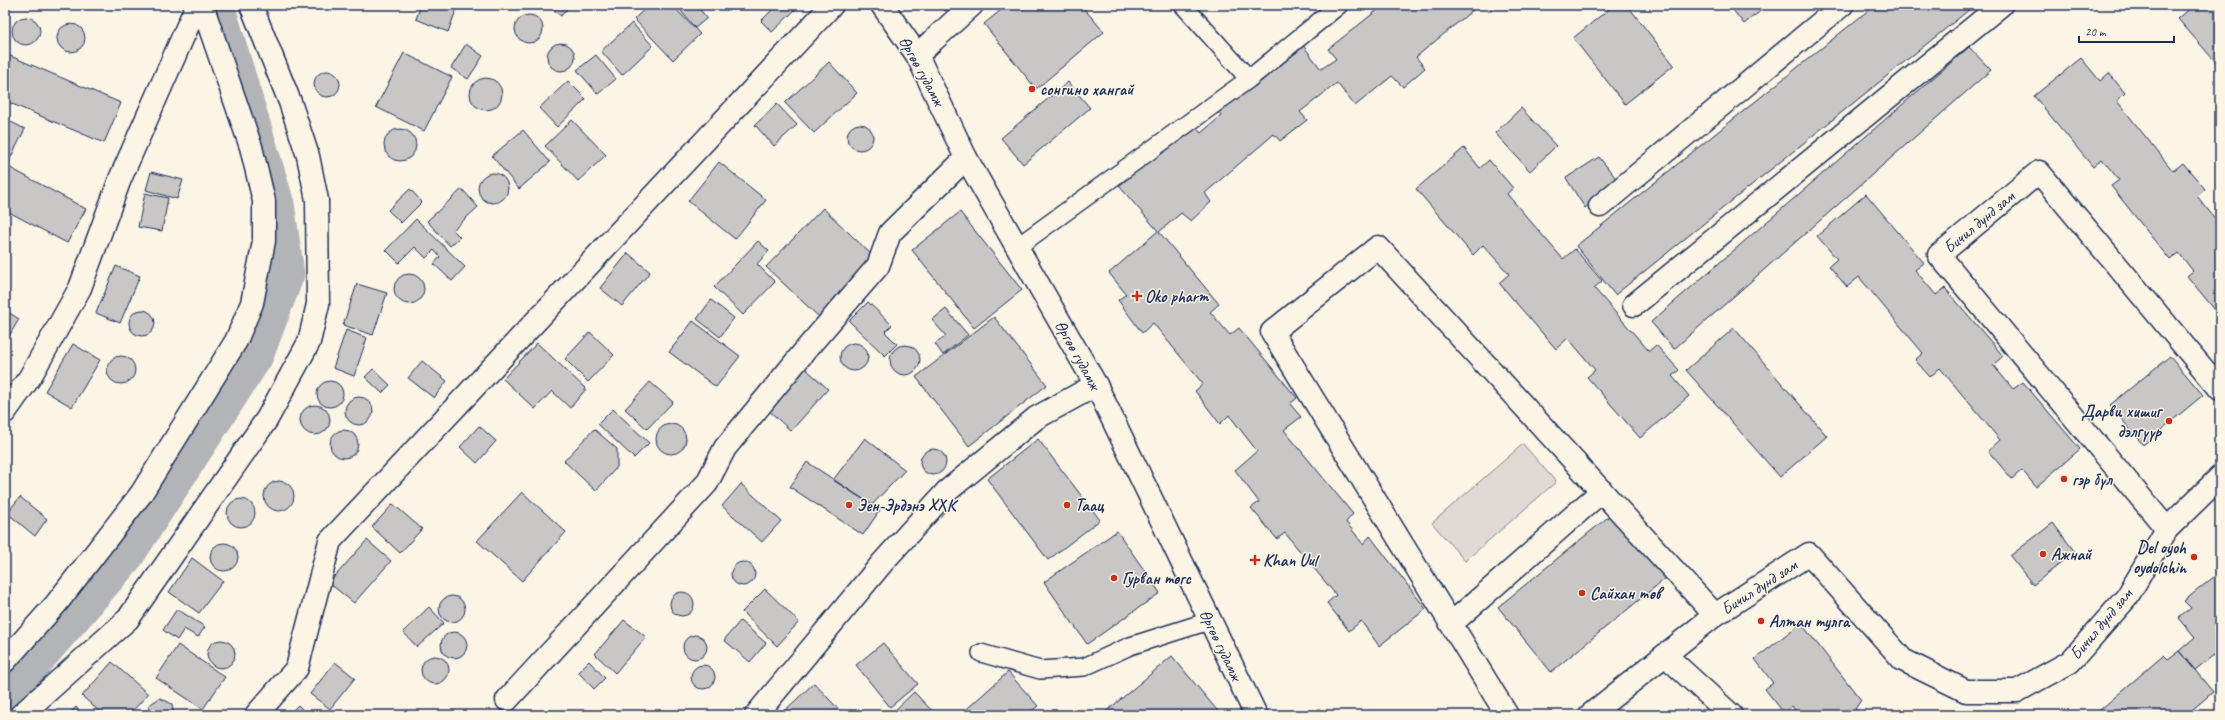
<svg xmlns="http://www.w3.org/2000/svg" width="2225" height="720" viewBox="0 0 2225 720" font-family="Caveat,sans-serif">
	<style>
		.green { fill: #dfdbd4; stroke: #7d8599 }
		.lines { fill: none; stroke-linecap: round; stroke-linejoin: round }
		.canal { stroke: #b2b4b8; stroke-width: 33 }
		.building { fill: #c8c7c6; stroke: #1b2f5e }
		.service-casing { stroke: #1b2f5e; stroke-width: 20 }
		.minor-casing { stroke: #1b2f5e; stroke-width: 25 }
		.tertiary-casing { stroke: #1b2f5e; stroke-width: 25 }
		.service { stroke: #fcf5e5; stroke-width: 17 }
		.minor { stroke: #fcf5e5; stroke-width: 22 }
		.tertiary { stroke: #fcf5e5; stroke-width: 22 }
		.poi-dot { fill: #c8321e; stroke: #fcf5e5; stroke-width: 1.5 }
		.labels { text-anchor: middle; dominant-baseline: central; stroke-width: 3; stroke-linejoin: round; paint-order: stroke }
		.street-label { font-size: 17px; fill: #1b2f5e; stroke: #fcf5e5 }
		.poi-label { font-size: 17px; font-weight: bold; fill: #1b2f5e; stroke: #fcf5e5; text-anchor: start }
	</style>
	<rect width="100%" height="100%" fill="#fcf5e5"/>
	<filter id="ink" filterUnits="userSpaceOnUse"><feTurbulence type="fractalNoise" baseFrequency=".025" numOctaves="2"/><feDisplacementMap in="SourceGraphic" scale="8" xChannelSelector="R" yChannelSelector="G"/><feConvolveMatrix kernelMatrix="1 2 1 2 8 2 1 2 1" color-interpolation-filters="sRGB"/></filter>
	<g filter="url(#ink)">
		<path class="green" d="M1523,444L1556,482L1465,561L1432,523Z"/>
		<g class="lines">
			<path class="canal" d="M5,698L127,557L257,356L288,274L278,204L218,5"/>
		</g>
		<path class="building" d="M421,5H458L448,32L416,19Z
			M547,5H570L561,16Z
			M649,5H672L700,34L673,60L634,19Z
			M676,5H696L707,18L695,28Z
			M777,5H790L795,10L772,32L761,21Z
			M939,5H951L945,11Z
			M1007,5H1081L1104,32L1036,89L984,24Z
			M1384,5H1479L1416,57L1425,68L1403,87L1392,76L1355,106L1337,83L1300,112L1307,120L1280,141L1274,134L1205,193L1211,202L1191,221L1181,213L1159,232L1219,304L1210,312L1230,335L1239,328L1297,398L1290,404L1301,417L1284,430L1353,514L1346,522L1363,544L1370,536L1426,609L1379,646L1361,621L1349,631L1327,603L1336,595L1285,533L1277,539L1251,508L1259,502L1235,470L1257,451L1229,415L1220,424L1195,391L1203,384L1153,323L1142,333L1118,300L1126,294L1109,273L1158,231L1119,186L1193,124L1201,133L1221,116L1212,105L1302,44L1321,69L1336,59L1328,49Z
			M1488,5H1497L1491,10Z
			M1614,5H1627L1674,65L1625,104L1573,38Z
			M1729,5H1768L1744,24Z
			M1875,5H1975L1615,295L1576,246Z
			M2194,5H2220V67L2178,19Z
			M515 29a14 14 0 1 1 28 0a14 14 0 1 1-28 0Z
			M12 31a14 14 0 1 1 28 0a14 14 0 1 1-28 0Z
			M632,23L653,46L622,75L601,51Z
			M57 38a14 14 0 1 1 28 0a14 14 0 1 1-28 0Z
			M547 57a14 14 0 1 1 28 0a14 14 0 1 1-28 0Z
			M466,44L483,56L468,79L451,68Z
			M1969,47L1991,70L1674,349L1651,322Z
			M404,53L452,77L424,131L376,107Z
			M8,55L121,103L104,143L5,101V62Z
			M596,55L616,79L598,94L577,70Z
			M2081,58L2100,81L2109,73L2125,93L2117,101L2173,171L2183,163L2205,189L2197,196L2220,225V316L2187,276L2193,271L2179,253L2170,260L2111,186L2119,180L2102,159L2093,167L2034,96Z
			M829,62L857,93L814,133L785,103Z
			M314 84a13 13 0 1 1 26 0a13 13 0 1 1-26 0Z
			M470 94a16 16 0 1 1 32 0a16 16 0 1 1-32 0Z
			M568,81L586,99L557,127L539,108Z
			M1068,82L1090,108L1023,164L1001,138Z
			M777,104L797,125L774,146L755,125Z
			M1521,108L1556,146L1530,171L1495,133Z
			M5,119L25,129L9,161L5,159Z
			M572,120L606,155L578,181L545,146Z
			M847 137a13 13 0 1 1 26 0a13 13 0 1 1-26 0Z
			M384 145a16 16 0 1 1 32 0a16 16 0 1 1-32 0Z
			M523,130L550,162L519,189L492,156Z
			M1464,148L1480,168L1489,160L1513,188L1507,194L1563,259L1575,249L1602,281L1594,288L1649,351L1656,345L1679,370L1672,376L1689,396L1640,438L1587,377L1595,370L1568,338L1556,349L1499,283L1509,274L1483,245L1473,255L1416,189Z
			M1599,157L1619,182L1585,208L1566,178Z
			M719,162L766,200L735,239L688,201Z
			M5,165L86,209L67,243L5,210Z
			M151,172L183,180L177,199L146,190Z
			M478 188a15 15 0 1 1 30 0a15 15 0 1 1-30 0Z
			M410,189L422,202L401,223L388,210Z
			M462,189L478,207L453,230L460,237L450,246L427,221Z
			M145,193L168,198L162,231L138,227Z
			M1866,194L1924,263L1915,270L1936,295L1945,288L2003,356L1993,365L2013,389L2023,382L2080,449L2036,487L2022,470L2012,479L1988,451L2000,440L1940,368L1930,377L1915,360L1923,353L1859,277L1847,287L1829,266L1837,259L1817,236Z
			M823,208L875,258L819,317L766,267Z
			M960,212L1022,290L974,328L912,250Z
			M416,219L465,267L452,281L434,264L440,257L434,250L426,258L415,247L399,263L386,250Z
			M758,241L769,251L757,264L775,282L743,315L714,287Z
			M628,253L650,272L622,306L600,288Z
			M116,266L140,276L120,323L96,313Z
			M394 289a15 15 0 1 1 30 0a15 15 0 1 1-30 0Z
			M357,284L387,293L373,335L343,325Z
			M711,300L734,318L720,337L697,319Z
			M868,302L892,325L885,332L897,344L885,356L849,321Z
			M946,309L968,335L943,355L935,344L946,336L932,320Z
			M129 323a13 13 0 1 1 26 0a13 13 0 1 1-26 0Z
			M5,310L19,319L5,343Z
			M994,317L1047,385L969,446L916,377Z
			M693,321L740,356L716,387L669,352Z
			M1734,328L1827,436L1780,477L1686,370Z
			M346,330L367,338L354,376L333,368Z
			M590,332L614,355L588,382L565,359Z
			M840 357a14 14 0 1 1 28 0a14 14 0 1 1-28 0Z
			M537,343L586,389L570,408L552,391L535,409L503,379Z
			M73,344L100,360L72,407L45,391Z
			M890 360a15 15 0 1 1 30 0a15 15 0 1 1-30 0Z
			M2170,356L2203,395L2143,445L2110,405Z
			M107 370a14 14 0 1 1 28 0a14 14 0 1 1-28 0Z
			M422,361L447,381L434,398L408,378Z
			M803,366L828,389L791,431L766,408Z
			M373,369L390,385L382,393L365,377Z
			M317 394a13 13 0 1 1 26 0a13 13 0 1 1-26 0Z
			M650,382L673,402L647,429L625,409Z
			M345 411a14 14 0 1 1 28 0a14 14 0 1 1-28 0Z
			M300 420a15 15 0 1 1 30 0a15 15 0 1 1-30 0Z
			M613,409L649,443L634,458L598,424Z
			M656 439a15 15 0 1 1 30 0a15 15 0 1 1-30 0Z
			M479,426L496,441L477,463L460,447Z
			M594,429L617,449V467L596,491L564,461Z
			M330 444a14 14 0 1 1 28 0a14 14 0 1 1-28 0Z
			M865,438L905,470L872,505L833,480Z
			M1038,439L1100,520L1048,560L987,479Z
			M920 462a13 13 0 1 1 26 0a13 13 0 1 1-26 0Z
			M807,462L880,510L863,535L790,487Z
			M264 496a15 15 0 1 1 30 0a15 15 0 1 1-30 0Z
			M741,484L781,521L762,542L722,506Z
			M522,492L566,532L522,581L477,541Z
			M20,497L47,519L35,536L7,513Z
			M227 513a14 14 0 1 1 28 0a14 14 0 1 1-28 0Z
			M393,504L422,529L400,553L372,527Z
			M1613,513L1666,578L1551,672L1498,607Z
			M2053,523L2075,552L2033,585L2010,556Z
			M1117,531L1160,593L1087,644L1044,582Z
			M367,540L391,561L354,603L329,583Z
			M210 557a14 14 0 1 1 28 0a14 14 0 1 1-28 0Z
			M192,558L223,581L199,613L169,592Z
			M731 574a12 12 0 1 1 24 0a12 12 0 1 1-24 0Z
			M2220,572V650L2195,670L2179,651L2195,637L2179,618L2191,608L2184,601Z
			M765,589L799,622L777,646L742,612Z
			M670 604a12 12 0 1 1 24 0a12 12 0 1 1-24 0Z
			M439 609a13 13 0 1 1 26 0a13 13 0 1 1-26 0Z
			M429,607L444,623L417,647L403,632Z
			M177,609L205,627L198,637L184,629L177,640L163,630Z
			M624,620L646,637L615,673L595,654Z
			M740,621L766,643L750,662L724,640Z
			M1801,623L1861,700L1855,709L1865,715H1799L1792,706L1784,713L1765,689L1773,683L1755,659Z
			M441 645a13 13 0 1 1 26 0a13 13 0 1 1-26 0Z
			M683 647a12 12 0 1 1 24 0a12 12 0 1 1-24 0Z
			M207 654a14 14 0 1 1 28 0a14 14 0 1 1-28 0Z
			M883,643L918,684L890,707L856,665Z
			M178,645L225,677L203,709L156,678Z
			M2179,651L2213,692L2186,715H2094L2164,655L2168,659Z
			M421 670a14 14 0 1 1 28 0a14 14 0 1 1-28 0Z
			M1172,656L1221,715H1102Z
			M589,661L605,678L594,689L578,672Z
			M112,662L148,694L129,715H103L82,696Z
			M335,662L355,678L330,709L310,694Z
			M691 677a12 12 0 1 1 24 0a12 12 0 1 1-24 0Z
			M1008,672L1038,706L1027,715H960Z
			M814,683L842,713L840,715H780Z
			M914,692L936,715H890Z
			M160,698L172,704L174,715H148L149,705Z
			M298,705L308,715H288Z
			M76,707L85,715H68Z
			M447,711L452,715H444Z"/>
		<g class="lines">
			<defs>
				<path id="service" d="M1183,5L1249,79
					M1017,247L1249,79L1339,5
					M981,653L1040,670L1084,667L1130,646L1209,621"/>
				<path id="minor" d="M917,55L972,5
					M1600,206L1842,5
					M1634,305L2001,5
					M5,412L30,377L80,288L120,179L197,5
					M2167,529L1939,255L2039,172L2220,389
					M1451,624L1602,491
					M1665,655L1731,715
					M5,661L56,604L141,494L236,341L252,303L264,241V201L251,147L202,5
					M507,700L707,483L725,448L808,347L878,266L890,233L966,158
					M21,715L128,619L267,419L309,342L318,304L317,200L308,156L290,102L251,5
					M256,715L297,668L330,541L832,5
					M756,715L883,562L946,492L1036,418L1096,385
					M1507,715L1272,332L1378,247L1715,615
					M1590,715L1715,615L1809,554L1903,660L1966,691H2017L2070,662L2127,597L2167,529L2220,477"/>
				<path id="tertiary" d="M882,5L917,55L966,158L1096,385L1256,715"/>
			</defs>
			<use href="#service" class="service-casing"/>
			<use href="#minor" class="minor-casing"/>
			<use href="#tertiary" class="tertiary-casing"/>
			<use href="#service" class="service"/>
			<use href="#minor" class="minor"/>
			<use href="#tertiary" class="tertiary"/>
		</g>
	</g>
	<g class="poi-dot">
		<circle cx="1032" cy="89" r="4"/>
		<path d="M1135 290h4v4h4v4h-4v4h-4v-4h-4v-4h4z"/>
		<circle cx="2169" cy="421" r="4"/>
		<circle cx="2064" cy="479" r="4"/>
		<circle cx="849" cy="505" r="4"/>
		<circle cx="1067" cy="505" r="4"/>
		<circle cx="2043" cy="554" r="4"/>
		<circle cx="2194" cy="557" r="4"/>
		<path d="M1253 554h4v4h4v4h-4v4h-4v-4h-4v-4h4z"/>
		<circle cx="1114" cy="578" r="4"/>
		<circle cx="1582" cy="593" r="4"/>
		<circle cx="1761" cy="621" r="4"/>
	</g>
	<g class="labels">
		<g class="street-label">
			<text transform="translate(922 71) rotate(61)">Өргөө гудамж</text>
			<text transform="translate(1979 222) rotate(-40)">Бичил дунд зам</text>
			<text transform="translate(1078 355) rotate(61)">Өргөө гудамж</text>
			<text transform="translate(1759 587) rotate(-33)">Бичил дунд зам</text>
			<text transform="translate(2101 624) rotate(-50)">Бичил дунд зам</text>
			<text transform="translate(1221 645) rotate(64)">Өргөө гудамж</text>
		</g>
		<g class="poi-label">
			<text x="1040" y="89">сонгино хангай</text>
			<text x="1145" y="296">Oko pharm</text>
			<text x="2161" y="411" text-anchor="end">Дарви хишиг<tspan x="2161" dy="20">дэлгүүр</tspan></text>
			<text x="2072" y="479">гэр бүл</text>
			<text x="857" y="505">Эен-Эрдэнэ ХХК</text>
			<text x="1075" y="505">Таац</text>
			<text x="2186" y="547" text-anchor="end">Del oyoh<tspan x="2186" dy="20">oydolchin</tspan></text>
			<text x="2051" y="554">Ажнай</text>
			<text x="1263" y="560">Khan Uul</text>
			<text x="1122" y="578">Гурван төгс</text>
			<text x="1590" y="593">Сайхан төв</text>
			<text x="1769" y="621">Алтан тулга</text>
		</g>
	</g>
	<rect width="2225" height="720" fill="none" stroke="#fcf5e5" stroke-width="20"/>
	<rect x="10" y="10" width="2205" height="700" fill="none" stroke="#1b2f5e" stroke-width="1.5" filter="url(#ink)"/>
	<path d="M2079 36v6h95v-6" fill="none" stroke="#1b2f5e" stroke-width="2"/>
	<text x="2085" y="36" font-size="12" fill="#1b2f5e" stroke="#fcf5e5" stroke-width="3" paint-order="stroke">20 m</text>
</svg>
